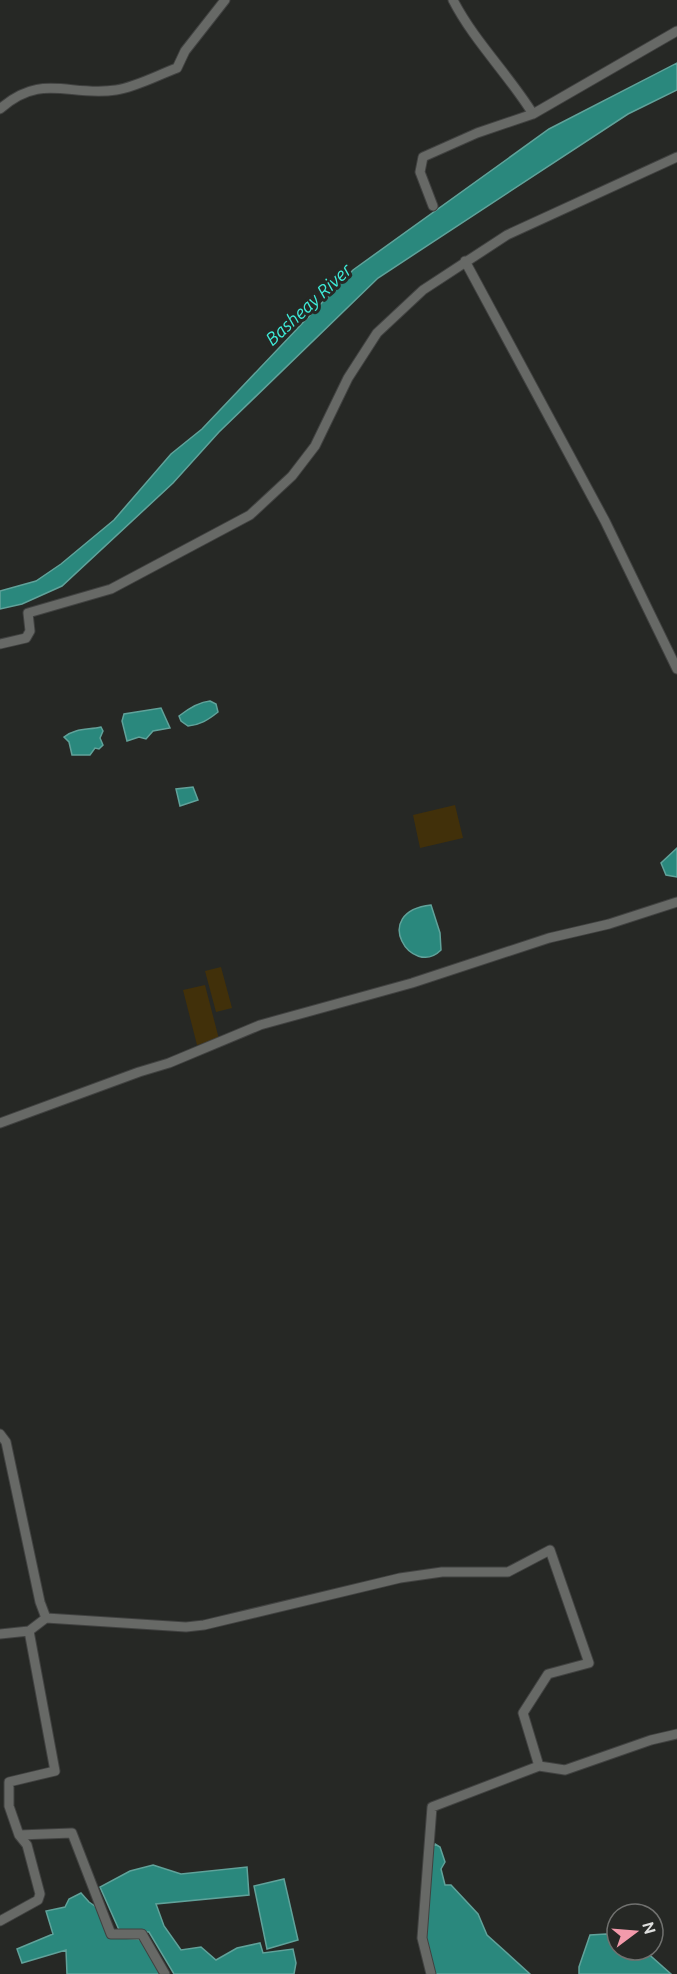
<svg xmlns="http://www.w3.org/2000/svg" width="677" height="1974" viewBox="0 0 677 1974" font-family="Ubuntu,sans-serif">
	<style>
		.green { fill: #41300a }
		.water { fill: #2a887d; stroke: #60a29a; stroke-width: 1.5 }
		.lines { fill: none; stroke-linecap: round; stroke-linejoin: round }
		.street-casing { stroke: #414241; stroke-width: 11 }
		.street { stroke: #676966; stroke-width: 9 }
		.labels { text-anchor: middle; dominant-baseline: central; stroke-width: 6; stroke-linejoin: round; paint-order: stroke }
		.water-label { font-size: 18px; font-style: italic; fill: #3eecd9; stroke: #262825 }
	</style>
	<rect width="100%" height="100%" fill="#262825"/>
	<path class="green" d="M455,805L463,838L420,848L413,815Z
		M221,967L232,1008L216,1012L205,971Z
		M205,985L219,1039L197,1045L183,990Z"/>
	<path class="water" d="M677,63V90L628,114L378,278L219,432L173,483L62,586L22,604L0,609V591L36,581L61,564L114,520L171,454L202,429L353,270L549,129Z
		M210,701L216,704L218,712C208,720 200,725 188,726L181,721L179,716C188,709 199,702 210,701Z
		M161,708L170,728L153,731L146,739L139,737L127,741L122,721L124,714Z
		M101,727L103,731L100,738L103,745L99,749L95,748L90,755H72L69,742L64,737C75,728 88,730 101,727Z
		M193,787L198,800L180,806L176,789Z
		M677,848V877L666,875L661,863Z
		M431,905L440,933L441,950C412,979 369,912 431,905Z
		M435,1844L440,1847L445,1862L441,1869L445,1885H451L478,1914L487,1935L530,1974H432L424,1941L430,1850Z
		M153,1865L181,1874L247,1867L249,1895L156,1904L164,1926L181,1950L201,1947L216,1960L237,1948L260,1943L263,1953L293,1949L296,1963L294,1974H174L149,1932H120L100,1887L130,1871Z
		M284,1879L298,1940L267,1949L254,1886Z
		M81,1893L89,1902L102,1911L113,1937L145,1940L165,1974H67L66,1950L22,1963L17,1949L53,1934L46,1911L65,1907L69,1899Z
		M606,1934L617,1939V1950H644L671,1974H579V1967L590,1935Z"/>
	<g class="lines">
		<defs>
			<path id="street" d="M0,109C41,72 69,97 116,90C136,87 158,75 177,68L185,51L225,0
				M533,114L677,31
				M433,206L420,172L423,157L477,133L533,114C509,75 474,41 453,0
				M465,261L605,521L677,669
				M0,644L26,638L30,631L28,613L111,589L250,515L292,476L315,446L348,378L377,333L423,290L507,235L677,157
				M0,1123L139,1072L169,1063L260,1025L412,983L549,938L609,924L677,902
				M0,1434L6,1442L40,1602L46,1618L29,1631L55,1771L9,1782V1806L19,1835L72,1833L111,1934H142L165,1974
				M46,1618L186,1627L204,1625L400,1578L442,1572H508L550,1550L589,1663L548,1674L523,1713L539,1766L432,1807L422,1938L431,1974
				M0,1634L29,1631
				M539,1766L565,1770L651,1740L677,1734
				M0,1921L38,1900L40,1894L27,1845L19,1835"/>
		</defs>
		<use href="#street" class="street-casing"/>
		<use href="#street" class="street"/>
	</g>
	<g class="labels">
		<g class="water-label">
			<text transform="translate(308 304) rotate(-43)">Basheay River</text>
		</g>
	</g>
	<g transform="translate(635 1932) rotate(74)"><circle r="28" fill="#262825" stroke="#70716f" stroke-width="1.5"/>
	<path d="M0-4.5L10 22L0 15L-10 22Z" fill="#f39aab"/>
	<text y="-9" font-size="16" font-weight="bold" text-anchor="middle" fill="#dedfde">N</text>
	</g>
</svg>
